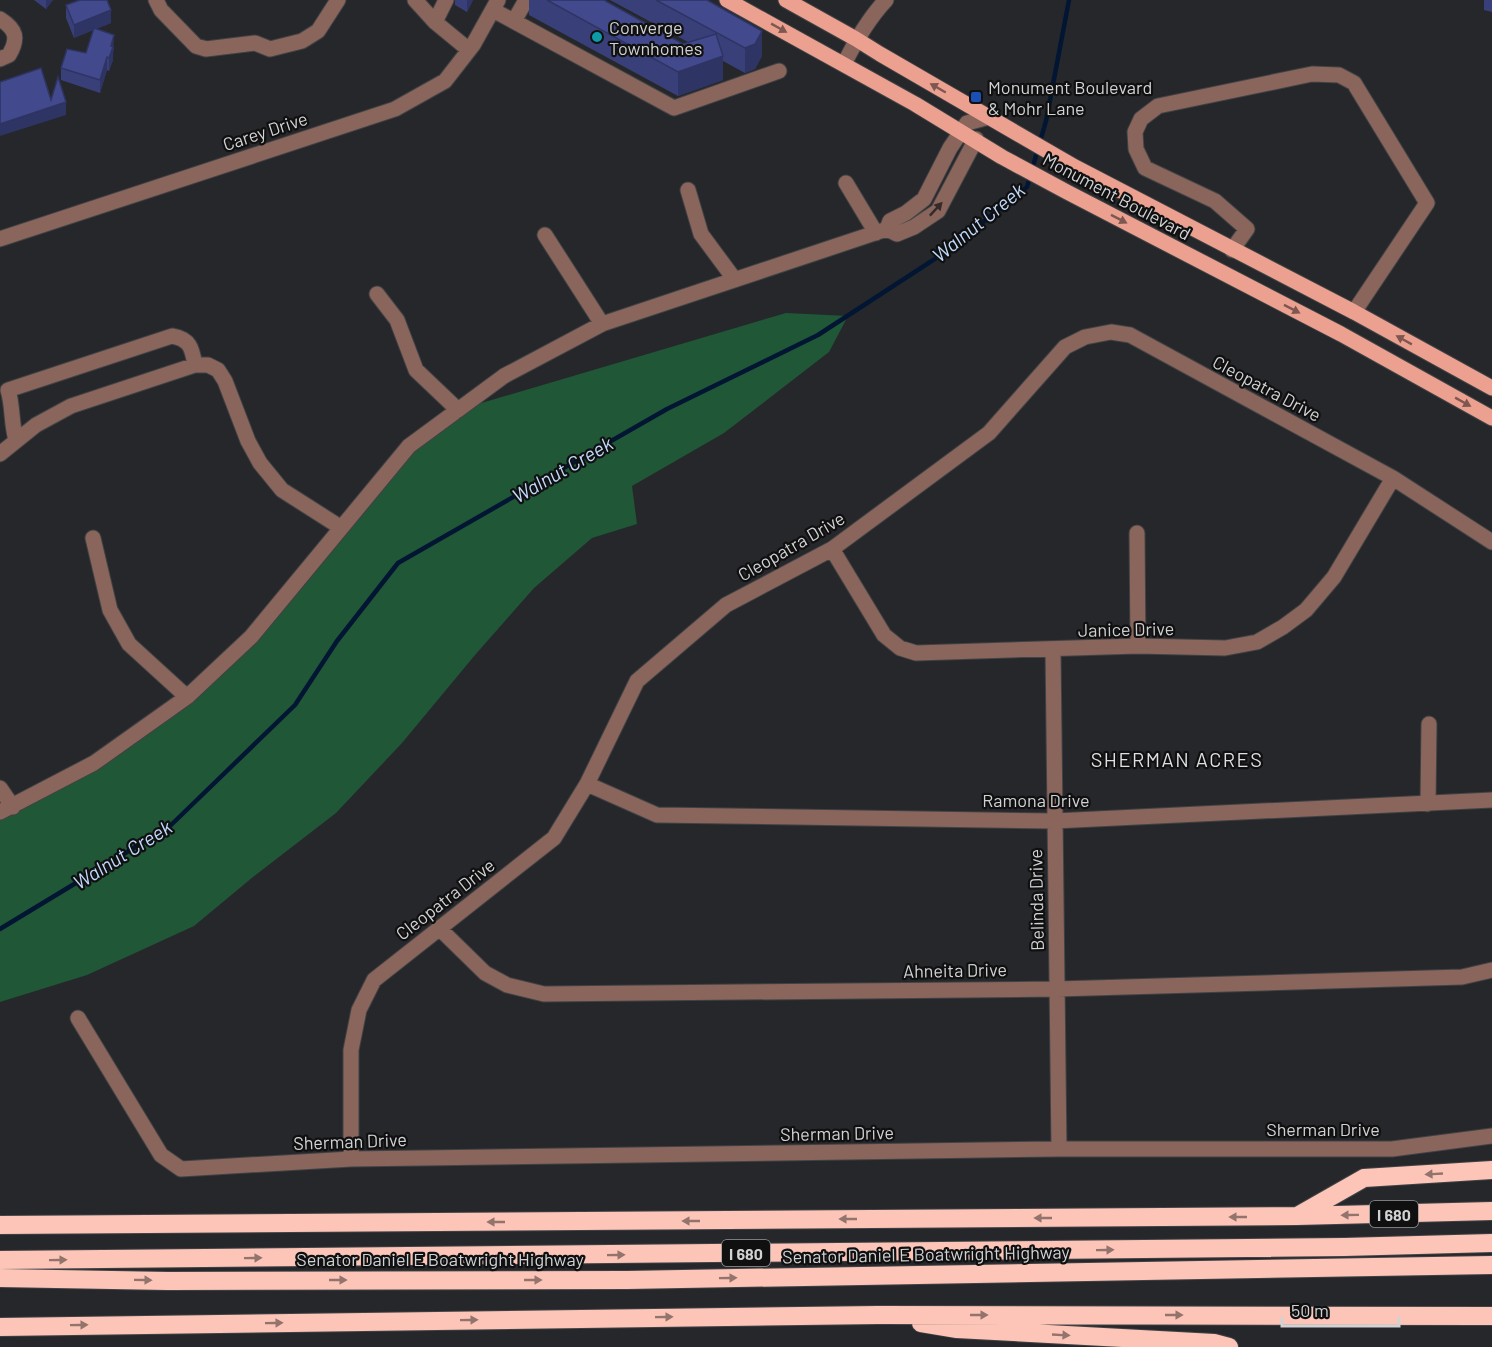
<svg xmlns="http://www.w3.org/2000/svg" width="1492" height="1347" viewBox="0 0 1492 1347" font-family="Barlow,sans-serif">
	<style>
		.green { fill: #205737 }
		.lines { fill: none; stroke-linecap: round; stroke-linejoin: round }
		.stream { stroke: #021634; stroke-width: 4.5 }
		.minor-casing { stroke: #414245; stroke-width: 17 }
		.major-casing { stroke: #414245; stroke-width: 17 }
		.highway-casing { stroke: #414245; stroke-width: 20 }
		.minor { stroke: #89655c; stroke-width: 15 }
		.major { stroke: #eca190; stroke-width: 15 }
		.highway { stroke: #fcc5b8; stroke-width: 18 }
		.wall { fill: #394079 }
		.shaded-wall { fill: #2e3463 }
		.building { fill: #424a8d; stroke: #2e3463; stroke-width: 1.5 }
		.oneway { fill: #7e5850 }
		.oneway2 { fill: #342a28 }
		.oneway3 { fill: #92746d }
		.culture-dot { fill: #0f9aa8; stroke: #101011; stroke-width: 2 }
		.transit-dot { fill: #1a4fb4; stroke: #101011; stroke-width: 2 }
		.labels { text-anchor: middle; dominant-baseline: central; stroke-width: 4.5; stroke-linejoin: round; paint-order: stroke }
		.shield { fill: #101011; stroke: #97989a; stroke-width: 1.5 }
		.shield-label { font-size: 16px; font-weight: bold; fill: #d1d2d4 }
		.poi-label { font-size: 18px; fill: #d1d2d4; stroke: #101011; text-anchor: start }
		.street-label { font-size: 18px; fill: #d1d2d4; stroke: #101011 }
		.water-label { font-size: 20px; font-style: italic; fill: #c0d9fc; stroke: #101011 }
		.neighbourhood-label { font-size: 20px; letter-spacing: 1.5px; fill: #dedfe2; stroke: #101011 }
	</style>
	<rect width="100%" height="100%" fill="#26272a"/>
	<path class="green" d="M786,313L848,316L829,352L724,433L632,486L637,524L592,538L534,588L475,655L402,743L336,813L253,877L194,926L87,975L0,1002V812L94,763L251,637L409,446L458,410Z"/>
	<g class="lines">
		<path class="stream" d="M0,929L170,826L295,705L337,641L398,563L667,409L818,335L947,251L1027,187L1046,121L1069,0"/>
		<defs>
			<path id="minor" d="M156,0L161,10L196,46L206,49L255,43L270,49L302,41L318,31L338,0
				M415,0L435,22L469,50
				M493,10L674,108L779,71
				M0,19C16,29 19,38 9,55L0,59
				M514,21L526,0
				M435,22L446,0
				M844,64C856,40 868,19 886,0
				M846,183L876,233
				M688,190L701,234L735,280
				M887,229L890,221L906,213L924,199L950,148L967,123L989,117
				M545,235L602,324
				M0,239L395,109L445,81L473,45L498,0
				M1232,250L1247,229L1215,201L1145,168L1136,149L1135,132L1141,119L1158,106L1312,74L1339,75L1354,83L1427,203L1354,312
				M377,294L397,320L416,370L458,410
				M16,440C11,423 13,406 8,390L172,336C190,339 192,348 195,365
				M0,454L36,425L71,406L195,365H208L218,370L225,381L248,441L260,463L282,490L340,527
				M1137,533L1138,646
				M93,538L110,610L129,644L187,697
				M832,549L884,635L900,648L916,653L1138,646L1225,648L1257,642L1283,627L1306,610L1334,577L1393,478
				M1053,650L1059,1149
				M587,784L657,815L1054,821L1492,800
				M0,788L13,807
				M1428,804L1429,724
				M0,812L94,763L187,697L251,637L409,446L504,376L602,324L887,229L897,234L914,227L938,211L976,139
				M440,929L485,973L507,985L544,994L1057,989L1462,977L1492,970
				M78,1018L161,1155L181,1169L351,1159L1059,1149H1392L1492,1136
				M351,1159V1050L359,1010L374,980L554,838L587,784L637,681L726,605L832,549L989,433L1065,347L1085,337L1111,332L1130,335L1393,478L1492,542"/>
			<path id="major" d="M727,0L915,104L1002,157L1067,192L1341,334L1492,418
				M786,0L856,39L880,54L1075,167L1354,312L1492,388"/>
			<path id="highway" d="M1299,1215L1364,1178L1492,1170
				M0,1225L1297,1216L1492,1211
				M0,1260L1344,1247L1492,1243
				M0,1278L168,1281L627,1280L1492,1265
				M921,1323L957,1329L1214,1343L1229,1347
				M0,1327L878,1315L1492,1316"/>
		</defs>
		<use href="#minor" class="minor-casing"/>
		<use href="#major" class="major-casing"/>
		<use href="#highway" class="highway-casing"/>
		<use href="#minor" class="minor"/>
		<use href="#major" class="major"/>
		<use href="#highway" class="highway"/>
	</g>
	<path class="wall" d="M34,0H53L46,9Z
		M455,0H473L467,12L455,5Z
		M529,0H604L683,44L688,42L610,0H707L762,56L755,69L745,73L723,61V80L678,96L529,15Z
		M1484,0H1492V12L1484,10Z
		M66,5L111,23L96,29L114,48L113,52V60L109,71L107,70L100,93L61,80V68L86,53L93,30L74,38L66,18Z"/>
	<path class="shaded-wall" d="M46,0H53L46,9Z
		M467,0H473L467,12Z
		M111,10V23L74,38V25Z
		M762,31V56L755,69L745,73V48Z
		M114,35L113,60L109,71V58L111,46Z
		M723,56V80L678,96V72Z
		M107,57V70L100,93V80Z
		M66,102V115L0,136V124Z"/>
	<path class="building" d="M80,0H107L111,10L74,25L66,5Z
		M547,0H604L683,44L716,34L723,56L678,72Z
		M656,0H707L762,31L755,44L745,48Z
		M94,28L114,35L111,46L113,47L109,58L107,57L100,80L61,68L67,49L86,53Z
		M41,68L51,100L58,77L66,102L0,124V82Z"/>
	<defs><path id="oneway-solid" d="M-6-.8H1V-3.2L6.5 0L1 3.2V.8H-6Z" transform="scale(1.5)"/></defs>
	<g class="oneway">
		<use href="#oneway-solid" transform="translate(779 28) rotate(29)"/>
		<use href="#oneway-solid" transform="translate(938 88) rotate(-150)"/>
		<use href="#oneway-solid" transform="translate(1119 219) rotate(27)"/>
		<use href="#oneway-solid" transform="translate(1292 309) rotate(27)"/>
		<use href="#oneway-solid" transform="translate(1404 340) rotate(-151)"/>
		<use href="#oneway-solid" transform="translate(1463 402) rotate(29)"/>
	</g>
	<use class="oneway2" href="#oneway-solid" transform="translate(936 209) rotate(-47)"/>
	<g class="oneway3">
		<use href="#oneway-solid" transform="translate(1434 1174) rotate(177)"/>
		<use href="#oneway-solid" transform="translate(1350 1215) rotate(179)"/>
		<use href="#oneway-solid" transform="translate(1238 1217) rotate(180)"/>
		<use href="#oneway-solid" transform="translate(1043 1218) rotate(180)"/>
		<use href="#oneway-solid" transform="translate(848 1219) rotate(180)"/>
		<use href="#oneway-solid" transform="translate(691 1221) rotate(180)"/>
		<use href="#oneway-solid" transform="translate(496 1222) rotate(180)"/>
		<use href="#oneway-solid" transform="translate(1105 1250) rotate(-1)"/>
		<use href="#oneway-solid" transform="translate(616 1255) rotate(-1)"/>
		<use href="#oneway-solid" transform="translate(253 1258) rotate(-1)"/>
		<use href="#oneway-solid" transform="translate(58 1260) rotate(-1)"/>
		<use href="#oneway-solid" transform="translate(728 1278) rotate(-1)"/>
		<use href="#oneway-solid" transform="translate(143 1280) rotate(1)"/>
		<use href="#oneway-solid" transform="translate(338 1280)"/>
		<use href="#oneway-solid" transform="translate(533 1280)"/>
		<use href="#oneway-solid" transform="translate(979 1315)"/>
		<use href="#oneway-solid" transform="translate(1174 1315)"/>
		<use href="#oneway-solid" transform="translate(664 1317) rotate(-1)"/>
		<use href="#oneway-solid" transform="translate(469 1320) rotate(-1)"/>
		<use href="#oneway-solid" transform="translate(274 1323) rotate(-1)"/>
		<use href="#oneway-solid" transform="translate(79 1325) rotate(-1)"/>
		<use href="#oneway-solid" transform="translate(1061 1335) rotate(3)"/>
	</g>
	<circle class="culture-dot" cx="597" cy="37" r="6"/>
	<rect class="transit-dot" x="970" y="91" width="12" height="12" rx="3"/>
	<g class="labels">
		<g class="shield">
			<rect x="1370" y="1201" width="48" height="26" rx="4.5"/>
			<rect x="722" y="1240" width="48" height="26" rx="4.5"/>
		</g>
		<g class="shield-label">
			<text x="1394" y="1214">I 680</text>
			<text x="746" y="1253">I 680</text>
		</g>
		<g class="poi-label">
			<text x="609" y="27">Converge<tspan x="609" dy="21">Townhomes</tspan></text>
			<text x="988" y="87">Monument Boulevard<tspan x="988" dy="21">&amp; Mohr Lane</tspan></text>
		</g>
		<g class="street-label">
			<text transform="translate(265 131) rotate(-18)">Carey Drive</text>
			<text transform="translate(1117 196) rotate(28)">Monument Boulevard</text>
			<text transform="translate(1267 388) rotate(28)">Cleopatra Drive</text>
			<text transform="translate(791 546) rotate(-30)">Cleopatra Drive</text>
			<text transform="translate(1126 629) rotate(-1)">Janice Drive</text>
			<text x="1036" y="800">Ramona Drive</text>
			<text transform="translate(445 899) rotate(-38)">Cleopatra Drive</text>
			<text transform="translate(1036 900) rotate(-91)">Belinda Drive</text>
			<text transform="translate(955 970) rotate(-1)">Ahneita Drive</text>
			<text x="1323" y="1129">Sherman Drive</text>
			<text transform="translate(837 1133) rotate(-1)">Sherman Drive</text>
			<text transform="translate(350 1141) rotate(-2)">Sherman Drive</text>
			<text transform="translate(926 1254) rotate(-1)">Senator Daniel E Boatwright Highway</text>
			<text x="440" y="1259">Senator Daniel E Boatwright Highway</text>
		</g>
		<g class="water-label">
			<text transform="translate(978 222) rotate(-39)">Walnut Creek</text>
			<text transform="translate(562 469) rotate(-30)">Walnut Creek</text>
			<text transform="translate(122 854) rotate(-32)">Walnut Creek</text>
		</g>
		<g class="neighbourhood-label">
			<text x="1177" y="759">SHERMAN ACRES</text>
		</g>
	</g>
	<path d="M1282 1317v9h117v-9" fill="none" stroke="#d1d2d4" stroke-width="3"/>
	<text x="1291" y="1317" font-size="18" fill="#d1d2d4" stroke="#101011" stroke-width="4.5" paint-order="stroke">50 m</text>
</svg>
